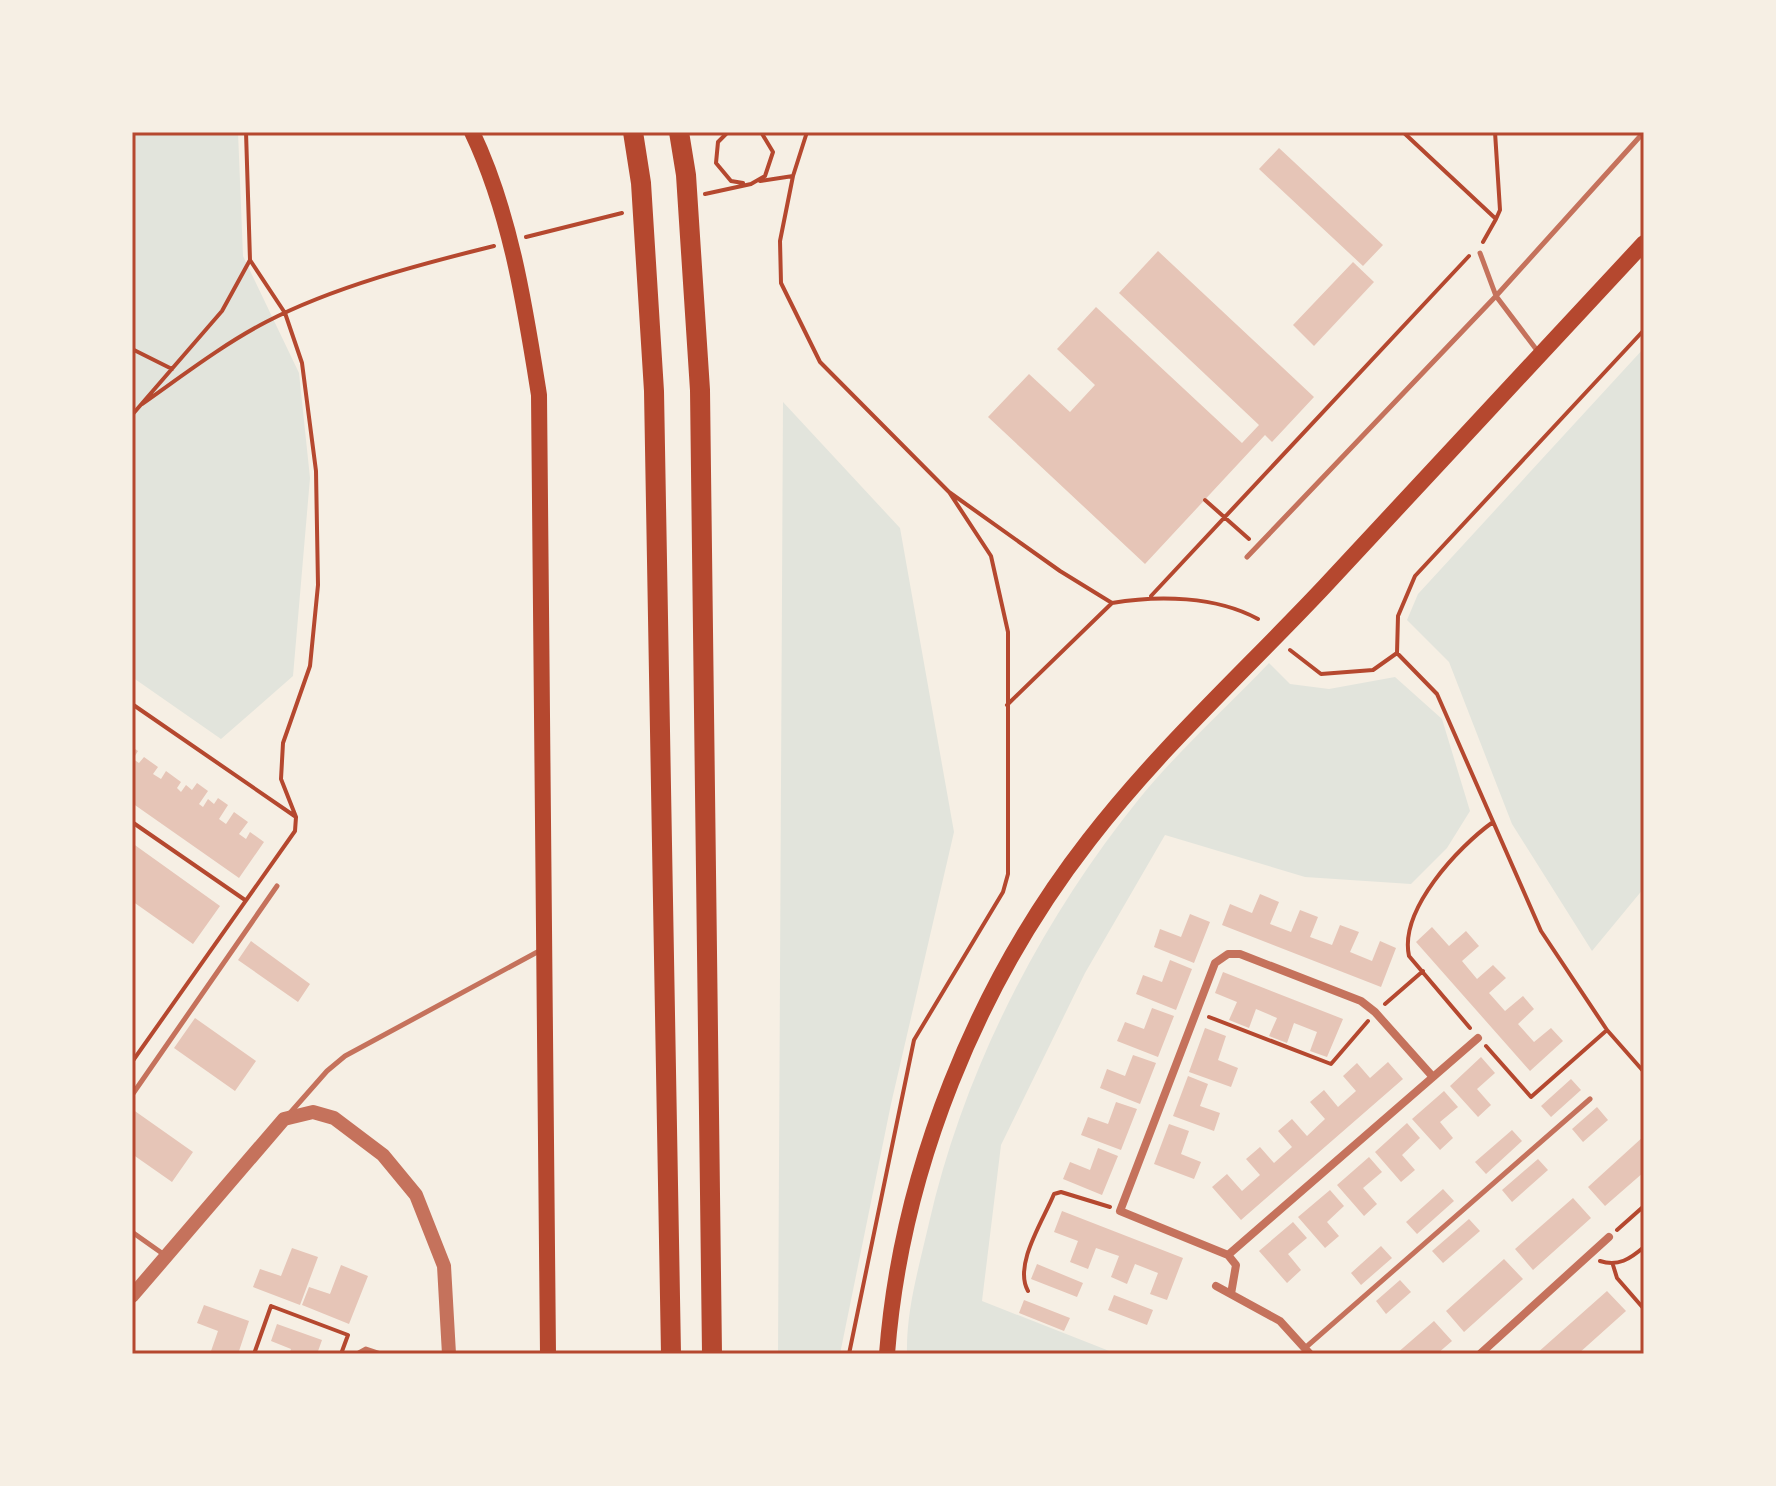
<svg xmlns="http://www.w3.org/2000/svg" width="1776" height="1486" viewBox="0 0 1776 1486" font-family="'Archivo Narrow',sans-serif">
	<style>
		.green { fill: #e2e4dc }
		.building { fill: #e6c5b7 }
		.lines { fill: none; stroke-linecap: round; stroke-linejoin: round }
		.path { stroke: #b5482f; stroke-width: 4 }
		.service { stroke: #c5725c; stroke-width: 5 }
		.minor { stroke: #c5725c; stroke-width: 8 }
		.tertiary { stroke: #c5725c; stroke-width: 14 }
		.secondary { stroke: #b5482f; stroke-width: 16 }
		.motorway { stroke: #b5482f; stroke-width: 20 }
		.neatline { fill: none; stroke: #b5482f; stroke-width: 3 }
	</style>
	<rect width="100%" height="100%" fill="#f6efe4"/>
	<path class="green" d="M132,132H238L243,256L299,373L310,478L293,676L221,739L132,677Z
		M1644,348V888L1592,951L1512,824L1449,662L1407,620L1418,594Z
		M783,402L900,528L954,832L891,1104L840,1354H778Z
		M1269,663L1290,684L1329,689L1395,677L1442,719L1470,811L1447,848L1411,884L1305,877L1165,835L1085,973L1001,1145L982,1301L1117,1354H907C906,1310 919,1267 929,1223C964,1070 1040,922 1139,799C1178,751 1226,708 1269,663Z"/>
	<path class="building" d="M1279,148L1383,245L1363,266L1259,169Z
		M1158,251L1314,397L1272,442L1265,435L1145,564L988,417L1029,374L1070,412L1095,385L1057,349L1096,307L1242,443L1259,425L1119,293Z
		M1353,262L1374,282L1314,346L1293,325Z
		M132,747L138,751L133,759L139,763L144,757L158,767L153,774L161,779L166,771L181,782L177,788L181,792L186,785L192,790L197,783L208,791L199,804L203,807L208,799L214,804L218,798L228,805L219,819L226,824L234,812L248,822L239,834L246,839L250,832L264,842L239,878L132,803Z
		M132,843L220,906L193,944L132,901Z
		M1260,894L1279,902L1270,924L1291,932L1300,910L1318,917L1310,937L1332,945L1340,925L1359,932L1350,952L1372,961L1380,941L1396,948L1381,987L1222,925L1230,904L1252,913Z
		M1190,914L1210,922L1194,963L1154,947L1160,929L1181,937Z
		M1432,927L1449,946L1466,931L1479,946L1462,961L1477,979L1493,965L1506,978L1489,993L1505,1011L1523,996L1534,1009L1518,1024L1534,1042L1551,1028L1563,1041L1530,1071L1416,942Z
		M251,941L310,984L298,1002L238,960Z
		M1170,960L1192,969L1176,1010L1136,994L1143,975L1162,982Z
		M1223,972L1343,1019L1327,1057L1310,1051L1317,1032L1294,1023L1287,1043L1269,1036L1277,1018L1256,1009L1249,1028L1229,1020L1237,1002L1215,993Z
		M1152,1008L1174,1016L1158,1057L1117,1041L1125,1022L1144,1029Z
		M195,1018L256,1061L235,1091L174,1048Z
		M1205,1028L1226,1036L1218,1060L1238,1068L1231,1087L1189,1072Z
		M1133,1055L1156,1063L1140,1104L1100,1088L1107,1069L1125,1076Z
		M1481,1057L1495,1073L1477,1089L1491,1105L1478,1117L1450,1086Z
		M1388,1062L1403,1079L1241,1220L1212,1187L1227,1174L1242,1191L1260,1175L1246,1159L1260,1147L1274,1163L1292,1147L1278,1131L1292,1119L1307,1136L1325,1119L1310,1102L1324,1090L1338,1107L1356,1091L1343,1076L1357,1063L1370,1078Z
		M1188,1076L1208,1084L1200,1106L1220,1113L1214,1131L1173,1116Z
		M1571,1079L1581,1090L1551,1117L1541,1106Z
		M1444,1091L1458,1107L1440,1122L1453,1138L1440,1150L1412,1119Z
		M1116,1102L1137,1109L1121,1150L1081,1135L1088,1117L1108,1124Z
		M1597,1107L1608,1120L1583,1142L1572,1129Z
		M132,1109L193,1152L172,1182L132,1154Z
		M1407,1123L1420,1138L1402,1155L1415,1170L1401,1182L1375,1152Z
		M1169,1124L1189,1131L1181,1154L1201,1162L1194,1179L1154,1164Z
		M1512,1130L1522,1141L1486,1174L1475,1162Z
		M1644,1136V1172L1605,1206L1588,1187Z
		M1098,1148L1118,1156L1102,1195L1063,1179L1070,1162L1090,1170Z
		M1369,1157L1382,1172L1363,1188L1377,1204L1364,1216L1337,1185Z
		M1538,1159L1548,1170L1512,1202L1502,1190Z
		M1443,1189L1454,1201L1417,1234L1406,1222Z
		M1330,1190L1344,1206L1327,1222L1339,1236L1325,1248L1298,1217Z
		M1573,1198L1591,1218L1533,1270L1515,1249Z
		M1062,1211L1183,1258L1167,1300L1150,1294L1158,1273L1135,1264L1127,1284L1111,1277L1119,1256L1096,1248L1088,1269L1070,1262L1078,1241L1054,1232Z
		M1469,1219L1480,1231L1443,1263L1432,1251Z
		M1293,1222L1307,1238L1288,1254L1301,1270L1287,1283L1259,1251Z
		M1381,1246L1392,1258L1361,1285L1351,1273Z
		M292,1248L318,1257L300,1305L253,1287L260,1269L281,1276Z
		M1504,1259L1523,1279L1464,1332L1446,1311Z
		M1037,1264L1083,1283L1077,1297L1031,1279Z
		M341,1265L368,1276L349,1324L302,1305L309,1287L330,1294Z
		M1400,1280L1411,1292L1386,1314L1376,1301Z
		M1607,1291L1626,1311L1578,1354H1536Z
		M1114,1295L1153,1310L1147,1325L1108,1310Z
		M1024,1300L1070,1318L1064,1331L1019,1313Z
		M204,1305L249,1321L238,1354H210L218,1331L197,1323Z
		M1434,1321L1452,1341L1437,1354H1396Z
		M277,1324L322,1340L317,1354H289L291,1349L271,1341Z"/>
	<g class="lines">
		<path class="path" d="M246,132L250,260L285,313L302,363L316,471L318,585L310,666L283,743L281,779L296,817
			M728,132L718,142L716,163L731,181L743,183
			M807,132L793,176L780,241L781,283L820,362L949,492L1060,571L1112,603C1158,595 1216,596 1258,619
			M1403,132L1496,219L1483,242
			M1495,132L1500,210L1496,219
			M760,181L793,176
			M705,194L751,184L765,176L773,152L761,132
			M526,237L622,213
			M132,349L172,369
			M142,404C182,376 222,345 266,322C333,287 421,264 494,246
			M132,415L222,311L250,260
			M1205,500L1249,539
			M1151,596L1469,256
			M1290,650L1321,674L1373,670L1397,653L1437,694L1541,931L1607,1030L1644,1072
			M1397,653L1398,616L1415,576L1644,330
			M132,704L296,817L295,831L132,1062
			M1007,705L1112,603
			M132,822L245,900
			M1385,1004L1423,971
			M1209,1017L1331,1064L1368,1021
			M1470,1028L1409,956C1399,910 1458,847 1493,822
			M1486,1046L1531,1097L1607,1030
			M1617,1230L1644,1206
			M1600,1261C1618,1267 1630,1259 1644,1247
			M1613,1265L1617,1278L1644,1309
			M1028,1291C1013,1265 1044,1219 1054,1194L1061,1192L1110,1207
			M254,1354L271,1306L348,1335L341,1354
			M849,1354L914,1040L1003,892L1008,874V632L991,556L949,492"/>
		<path class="service" d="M1480,253L1496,296L1539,353
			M1247,557L1496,296L1644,132
			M132,1095L277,886
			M290,1113L327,1071L345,1056L541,950
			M132,1232L166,1256
			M1305,1348L1590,1099
			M357,1354L366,1349L381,1354"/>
		<path class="minor" d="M1228,1255L1478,1038
			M1216,1286L1280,1321L1310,1354
			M1231,1294L1236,1265L1228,1255L1120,1211L1215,963L1228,954H1240L1361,1001L1375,1012L1433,1077
			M1480,1354L1609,1237"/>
		<path class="tertiary" d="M132,1296L284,1119L313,1112L334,1118L383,1155L416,1195L444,1266L449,1354"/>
		<path class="secondary" d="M472,132C511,214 525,307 539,395L548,1354
			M887,1354C901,1171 977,984 1089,840C1160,748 1245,671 1324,587C1431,473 1537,357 1644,243"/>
		<path class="motorway" d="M633,132L641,183L654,391L671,1354
			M679,132L686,175L700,390L712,1354"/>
	</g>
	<rect width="1776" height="1486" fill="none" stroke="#f6efe4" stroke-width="268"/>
	<rect x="134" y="134" width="1508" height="1218" class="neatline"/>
</svg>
